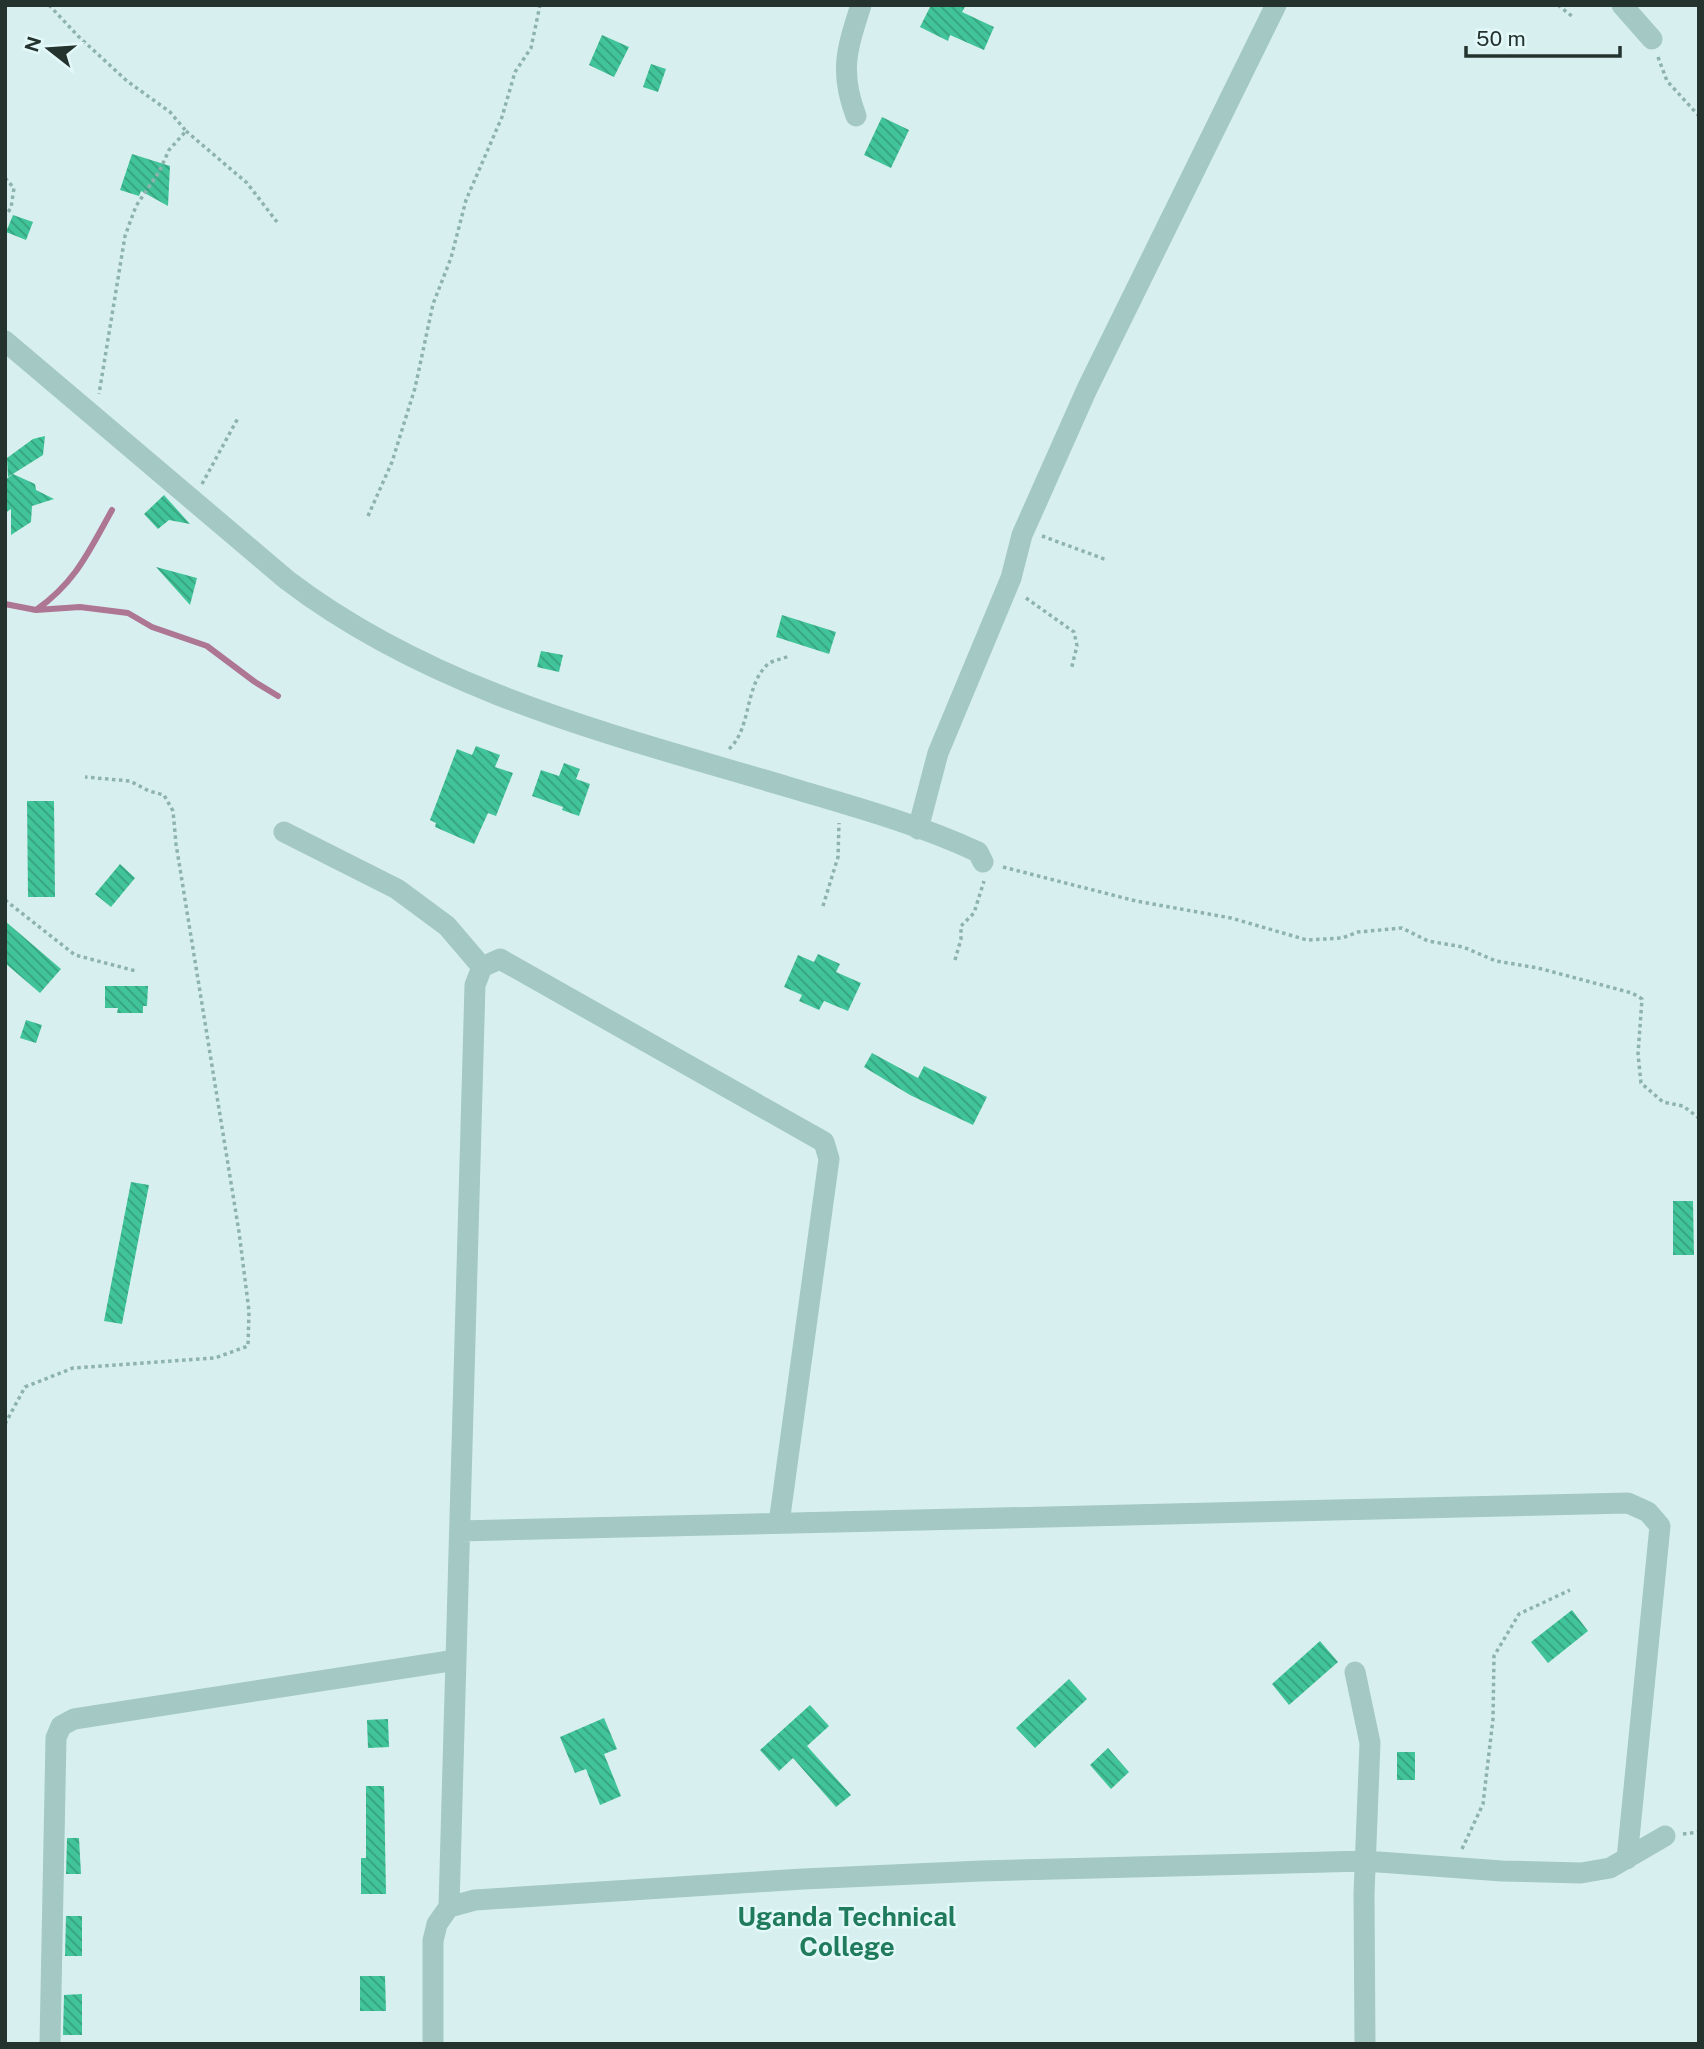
<svg xmlns="http://www.w3.org/2000/svg" width="1704" height="2049" viewBox="0 0 1704 2049" font-family="'Public Sans',sans-serif">
	<style>
		.lines { fill: none; stroke-linecap: round; stroke-linejoin: round }
		.stream { stroke: #ad7793; stroke-width: 6 }
		.building { fill: url(#building-back-hatch) }
		.path { stroke: #8eb3ae; stroke-width: 3.5; stroke-dasharray: 3.5 3.5; stroke-linecap: butt }
		.street { stroke: #a4c8c3; stroke-width: 21 }
		.labels { text-anchor: middle; dominant-baseline: central; stroke-width: 5; stroke-linejoin: round; paint-order: stroke }
		.quarter-label { font-size: 26px; font-weight: bold; fill: #1f7b5c; stroke: #e3f8f8 }
	</style>
	<defs>
		<pattern id="building-back-hatch" width="6" height="6" patternUnits="userSpaceOnUse" patternTransform="scale(1.75)"><rect width="6" height="6" fill="#41c499"/><path d="M-1 5l2 2M0 0l6 6M5-1l2 2" fill="none" stroke="#36a07d"/></pattern>
	</defs>
	<rect width="100%" height="100%" fill="#d7f0ef"/>
	<g class="lines">
		<path class="stream" d="M5,604L36,610C76,582 89,551 112,510
			M36,610L80,607L128,613L152,627L207,646L255,682L278,696"/>
	</g>
	<path class="building" d="M931,5H966L962,12L994,27L984,50L950,35L948,41L920,27Z
		M602,35L629,47L614,77L589,65Z
		M651,64L666,69L658,92L643,87Z
		M882,117L909,130L891,168L864,155Z
		M132,154L170,166L168,206L141,191L139,196L120,190Z
		M13,215L33,222L26,240L6,232Z
		M45,436L43,455L8,477L7,458L33,439Z
		M13,474L35,484L36,490L54,499L32,506L31,522L11,535V509L5,513V480Z
		M164,495L190,524L169,520L158,529L144,514Z
		M156,567L197,578L190,605Z
		M782,615L836,632L829,654L776,637Z
		M541,651L563,655L559,672L537,667Z
		M476,746L500,755L495,767L513,773L496,816L488,813L474,844L435,827L436,823L430,820L457,749L472,755Z
		M564,763L580,769L576,779L590,784L579,816L562,810L563,807L532,796L541,770L559,776Z
		M27,801H54L55,897H28Z
		M120,864L135,878L111,907L95,894Z
		M5,921L61,969L40,993L5,963Z
		M818,954L840,964L836,972L861,983L848,1011L824,1001L819,1010L799,1001L802,995L784,987L798,955L814,962Z
		M105,986H148L147,1006H143V1013H117L118,1008H105Z
		M26,1020L42,1025L36,1043L20,1038Z
		M872,1053L918,1078L924,1066L987,1097L973,1125L910,1095L864,1067Z
		M131,1182L149,1185L122,1324L104,1321Z
		M1673,1201H1693L1694,1255H1673Z
		M1572,1610L1588,1631L1548,1663L1531,1642Z
		M1320,1641L1338,1662L1289,1705L1272,1684Z
		M1069,1679L1087,1699L1035,1748L1016,1728Z
		M810,1705L829,1726L807,1746L851,1795L836,1807L793,1758L779,1771L760,1750Z
		M604,1718L617,1749L604,1754L621,1796L600,1805L586,1769L575,1773L560,1737Z
		M388,1719L389,1747L368,1748L367,1720Z
		M1108,1748L1129,1772L1111,1789L1090,1765Z
		M1397,1752H1415V1780H1397Z
		M366,1786H384L386,1894H361V1858H366Z
		M67,1838H79L81,1874H66Z
		M66,1916H82V1956H65Z
		M360,1976H385L386,2011H360Z
		M82,1994V2035H63L64,1995Z"/>
	<g class="lines">
		<path class="path" d="M49,5L78,36L127,81L170,112L186,131L169,150L159,172L136,206L125,236L99,394
			M1558,5L1573,17
			M1658,57L1667,81L1699,116
			M186,131L247,183L277,222
			M5,178L14,188L11,208L5,216
			M202,484L238,418
			M368,516L392,462L415,388L433,304L451,258L466,200L502,117L515,72L531,48L540,5
			M1042,536L1107,560
			M1026,598L1074,632L1077,646L1071,670
			M729,749C752,728 744,686 768,664C773,660 783,659 789,656
			M1003,867L1136,901L1231,918L1307,940L1342,938L1358,932L1402,928L1428,941L1463,947L1496,961L1538,968L1632,993L1642,999L1638,1054L1641,1083L1663,1102L1683,1106L1699,1118
			M5,900L75,955L136,971
			M823,906L838,857L839,823
			M955,960L961,939V926L974,913L984,881
			M5,1424L25,1387L73,1368L215,1358L248,1346L249,1311L239,1232L176,844L173,811L164,795L149,791L130,781L85,777
			M1683,1834L1699,1832
			M1462,1849L1483,1804L1493,1719L1494,1656L1519,1614L1570,1590"/>
		<path class="street" d="M1622,5L1652,39
			M856,116C839,71 847,49 861,5
			M5,341L287,580C434,692 614,735 788,787C852,806 918,824 978,852L983,862
			M918,829L938,753L1011,578L1022,535L1087,389L1276,5
			M284,832L397,889L447,926L482,967
			M460,1531L1628,1503L1648,1512L1660,1526L1627,1859
			M1355,1672L1370,1743L1364,1894L1365,2044
			M449,1907L475,985L482,967L500,959L824,1142L829,1159L779,1523
			M50,2044L56,1738L61,1726L74,1719L456,1660
			M433,2044V1941L437,1924L449,1907L475,1900L803,1879L981,1871L1365,1861L1502,1871L1581,1873L1610,1868L1665,1836"/>
	</g>
	<g class="labels">
		<g class="quarter-label">
			<text x="847" y="1916">Uganda Technical<tspan x="847" dy="30">College</tspan></text>
		</g>
	</g>
	<rect width="1704" height="2049" fill="none" stroke="#25332f" stroke-width="14"/>
	<g transform="translate(49 49) rotate(287)" stroke="#e3f8f8" stroke-width="5" paint-order="stroke">
	<path d="M0-5L12 26L0 18L-12 26Z" fill="#25332f"/>
	<text y="-10" font-size="19" font-weight="bold" text-anchor="middle" fill="#25332f">N</text>
	</g>
	<path d="M1466 46v10h154v-10" fill="none" stroke="#25332f" stroke-width="3.5"/>
	<text x="1476" y="46" font-size="21" fill="#25332f" stroke="#e3f8f8" stroke-width="5" paint-order="stroke">50 m</text>
</svg>
